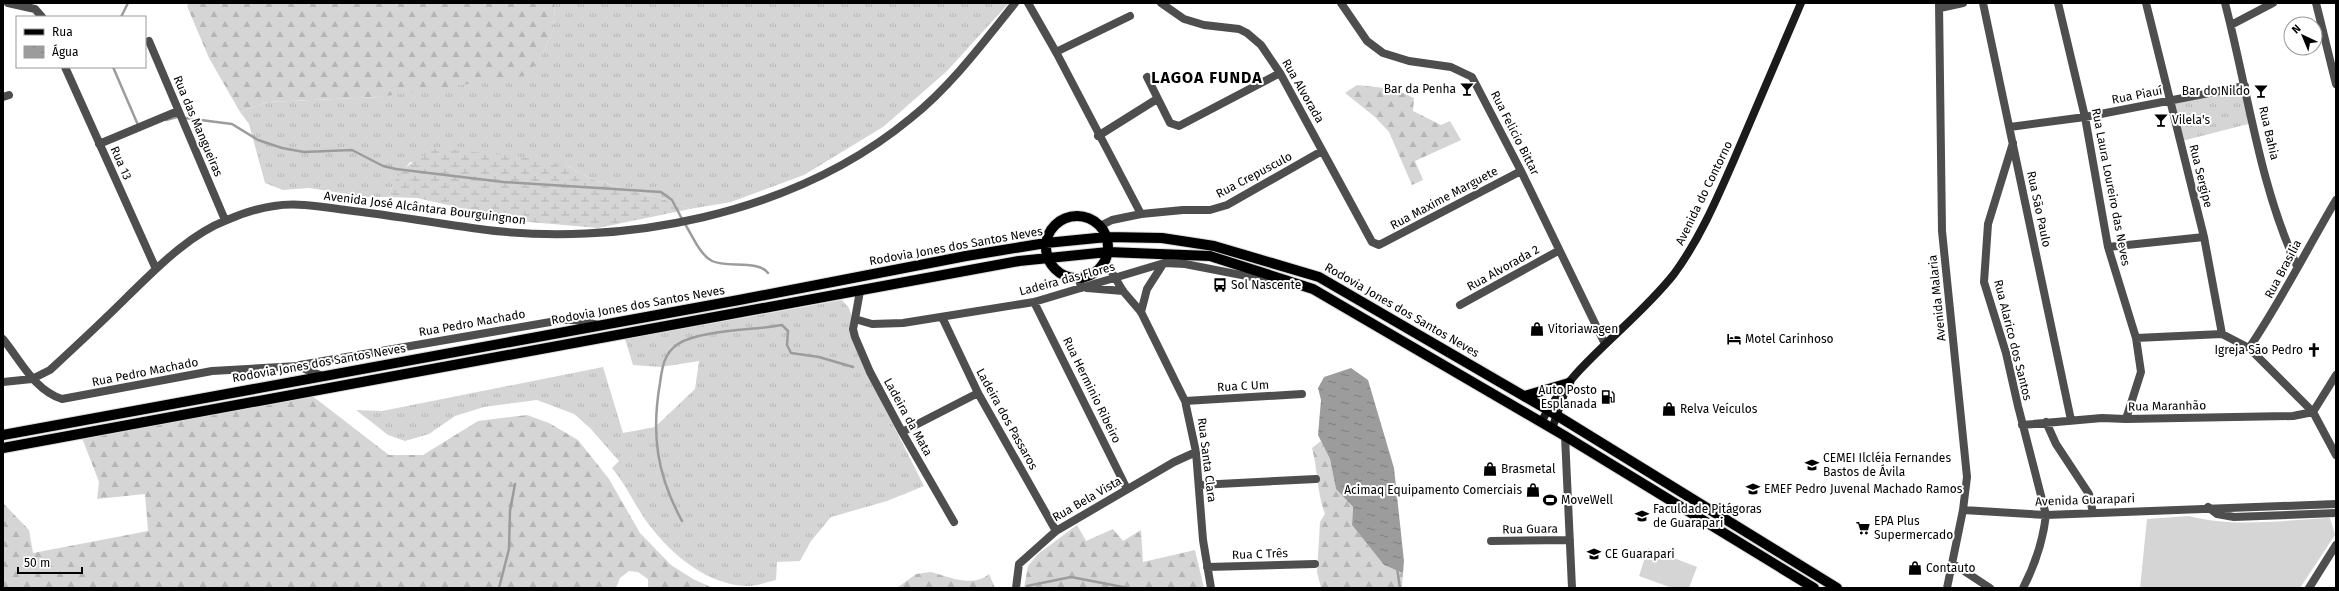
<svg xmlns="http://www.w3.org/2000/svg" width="2339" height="591" viewBox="0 0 2339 591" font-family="'Fira Sans',sans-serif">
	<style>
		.grass { fill: url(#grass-tufts) }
		.forest { fill: url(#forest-firs) }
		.wetland { fill: url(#wetland-marsh) }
		.garden { fill: #d5d5d5 }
		.water { fill: url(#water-ripples) }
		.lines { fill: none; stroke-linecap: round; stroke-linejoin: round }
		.stream { stroke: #9c9c9c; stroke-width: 2.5 }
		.primary-casing { stroke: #dbdbdb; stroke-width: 12 }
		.minor { stroke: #4e4e4e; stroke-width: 8 }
		.tertiary { stroke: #4e4e4e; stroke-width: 8 }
		.secondary { stroke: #1b1b1b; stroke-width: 8 }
		.primary { stroke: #000; stroke-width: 10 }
		.labels { text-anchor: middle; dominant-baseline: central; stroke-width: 4; stroke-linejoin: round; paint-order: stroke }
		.poi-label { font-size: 12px; fill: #000; stroke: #fff; text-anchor: start }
		.street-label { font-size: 12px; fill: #000; stroke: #fff }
		.district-label { font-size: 16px; font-weight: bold; letter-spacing: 1px; fill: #000; stroke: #fff }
	</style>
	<defs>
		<pattern id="grass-tufts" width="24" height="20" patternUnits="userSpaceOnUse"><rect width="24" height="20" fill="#d5d5d5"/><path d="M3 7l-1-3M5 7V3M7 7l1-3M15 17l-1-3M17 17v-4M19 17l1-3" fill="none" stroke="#b5b5b5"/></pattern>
		<pattern id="forest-firs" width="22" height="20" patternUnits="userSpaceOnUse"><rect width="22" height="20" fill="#d5d5d5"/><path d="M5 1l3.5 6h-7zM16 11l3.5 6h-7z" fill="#b5b5b5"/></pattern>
		<pattern id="wetland-marsh" width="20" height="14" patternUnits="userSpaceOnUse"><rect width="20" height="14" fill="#d5d5d5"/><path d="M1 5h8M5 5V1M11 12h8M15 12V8" fill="none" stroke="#b5b5b5"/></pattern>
		<pattern id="water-ripples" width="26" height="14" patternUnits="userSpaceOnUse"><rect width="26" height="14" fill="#9c9c9c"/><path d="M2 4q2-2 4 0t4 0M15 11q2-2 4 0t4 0" fill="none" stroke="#7d7d7d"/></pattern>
	</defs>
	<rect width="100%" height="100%" fill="#fff"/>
	<path class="grass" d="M555,3H1009L947,71L883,127L804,175L731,202L690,209L657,197L594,180L567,166L410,162L392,187L388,197H367L309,188L283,190L265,183L249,124L240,112L268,102L379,97L539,61L553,31Z
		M2244,88L2252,123L2182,141L2172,102Z
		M842,300L849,308L872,383L924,486L887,501L831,517L811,541L800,561L777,562L776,580C767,582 757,586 749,586C709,586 673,556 650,526C636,508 627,486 612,468L619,461L590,428L574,414L537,400L484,407L455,416L429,434L405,441L388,435L356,410L382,411L603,367L623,433L655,427L695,389L699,361L661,367L633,365L625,339Z"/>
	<path class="forest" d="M189,3H555L553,31L539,61L522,76L379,97L268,102L240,112L209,58L187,6Z
		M1357,85L1394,89L1414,98L1413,111L1441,125L1450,121L1461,140L1415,161L1423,180L1412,185L1389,132L1375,117L1345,93Z
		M311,395L389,455H423L478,421L527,415L549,423L578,440L609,479L640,533L671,565L693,579L713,588H648V579L638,572L629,571L620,578L616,588H3V503L29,530L33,553L148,531L145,494L97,499L99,482L82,438Z
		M1321,441L1330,459L1336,489L1353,507L1352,525L1384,565L1403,573L1402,588H1321L1317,572L1320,522L1325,514C1317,494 1318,470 1312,448Z
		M1077,525L1086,541L1113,529L1123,541L1141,530L1143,562L1195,550L1204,588H1024L1028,566L1038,554Z
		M931,572C950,577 972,588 989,574L995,588H897L916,574Z"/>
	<path class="wetland" d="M437,148L532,158L567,166L594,180L657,197L690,209L598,228L518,221L417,198L388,197C398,169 412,161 437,148Z"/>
	<path class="garden" d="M2189,516C2234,528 2284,520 2330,518L2335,535L2300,588H2140L2147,519Z
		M1648,548L1697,567L1689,588H1672L1639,576Z"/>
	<path class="water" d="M1351,368L1368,380L1394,468L1404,561L1403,573L1384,565L1352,525L1353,507L1336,489L1330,459L1318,435L1321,400L1318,388L1324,377Z"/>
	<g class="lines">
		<path class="stream" d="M121,17L128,3
			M113,67L138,125
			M185,118L232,124L258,140L282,148L304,152L352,150L383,166L396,169L503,182L661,192L672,200L682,219
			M166,120L177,117
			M685,224C692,235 700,255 712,261C726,268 759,260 768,273
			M682,521C657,475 651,435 660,383C662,368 664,353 678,344C699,330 756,330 782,325L788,331L787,345L791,353L819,357L853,367
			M1397,568L1400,588
			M1027,586L1071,577L1128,588
			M499,588L509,549L510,511L515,484"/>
		<defs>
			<path id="primary" d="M1046 247a31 31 0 1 1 62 0a31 31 0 1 1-62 0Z
				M1525,396L1569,383
				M3,435L739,300L966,256L1046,243L1107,237L1162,238L1214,246L1319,277L1548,410L1837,588
				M3,448L1019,261L1108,252L1210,256L1313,289L1565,436L1814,588"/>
		</defs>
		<use href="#primary" class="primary-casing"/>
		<path class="minor" d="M8,3L35,9L42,17
			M1161,3L1184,19L1204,25L1239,29L1247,33L1261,45L1280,73L1372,242L1379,245L1521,171
			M1341,3L1367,41L1383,53L1409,61L1451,67L1472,77L1521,171L1605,344
			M1939,3L1942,231L1967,477L1963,510L1947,588
			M1983,3L2071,420
			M2058,3L2085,117L2108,247L2136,338L2141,372L2126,419
			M2146,3L2204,237L2222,334
			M2225,3C2248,91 2259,184 2297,266
			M2316,3L2336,84
			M1940,8L1963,3
			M2231,25L2273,3
			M149,41L225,220
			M1056,52L1130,16
			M65,67L156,269
			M1147,77L1170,123L1179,126L1280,73
			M3,97L9,95
			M2010,127L2085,117L2245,86
			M1098,136L1157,99
			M2013,143L1988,224L1984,282L2006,353L2018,406L2046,515C2043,541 2035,565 2023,588
			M99,144L178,111
			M1141,214L1183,210H1210L1227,205L1322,151
			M2108,247L2204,237
			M1105,261L1123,291L1141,312L1185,401L1196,452L1203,540L1211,588
			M1079,278L1081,288
			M1087,288L1123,291
			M860,291L855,319L872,324L903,323L1034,302L1164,263L1185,264L1282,283
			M1034,302L1127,489
			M1460,305L1558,251
			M1141,312L1147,289L1163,264
			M942,317L978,393L1056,531
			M855,319L853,329L855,337L870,372L902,432L954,522
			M2136,338L2222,334L2249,348L2313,412L2336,455
			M3,339C21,361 34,390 62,399L212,371L298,366L322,376
			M2249,348C2281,301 2307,249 2336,200
			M300,365L562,320H576L598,325
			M3,382L32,379L50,370C76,346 102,322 127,297C156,269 188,235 227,220C241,214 259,208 274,206C297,202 323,207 346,210C388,215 430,222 472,228C619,250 795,214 911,118C951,86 983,43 1015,3
			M1185,401L1302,394
			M2046,422L2056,444L2089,494L2093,513
			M2022,425L2102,418L2126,419L2293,416L2313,412L2336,375
			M902,432L978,393
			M1565,436L1572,588
			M1199,485L1316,479
			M2208,507L2217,514L2234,517L2336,513
			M1963,510L2046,515L2336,504
			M1491,541L1570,540
			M1952,563L1990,588
			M1207,567L1315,564
			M1016,588L1019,564L1056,531L1174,462L1196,452
			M2309,588L2336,545"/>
		<path class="tertiary" d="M1028,3L1056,52L1141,214L1112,220L1100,226"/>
		<path class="secondary" d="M1541,422C1573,363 1633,326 1674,274C1699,240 1716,201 1733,162C1756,109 1778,56 1801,3
			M1552,429L1565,391"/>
		<use href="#primary" class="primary"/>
	</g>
	<defs>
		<symbol id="bar-bare" viewBox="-9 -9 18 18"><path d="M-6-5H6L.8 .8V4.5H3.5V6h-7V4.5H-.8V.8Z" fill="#000" stroke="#fff" stroke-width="2.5" paint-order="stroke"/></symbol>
		<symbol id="bus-bare" viewBox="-9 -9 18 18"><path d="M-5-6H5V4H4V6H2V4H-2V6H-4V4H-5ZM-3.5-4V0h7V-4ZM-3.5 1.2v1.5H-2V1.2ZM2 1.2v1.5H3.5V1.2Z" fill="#000" stroke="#fff" stroke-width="2.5" paint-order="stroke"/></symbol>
		<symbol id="shop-bare" viewBox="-9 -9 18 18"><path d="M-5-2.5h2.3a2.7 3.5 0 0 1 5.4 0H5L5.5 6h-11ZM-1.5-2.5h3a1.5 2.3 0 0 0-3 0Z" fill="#000" stroke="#fff" stroke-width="2.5" paint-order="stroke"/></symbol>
		<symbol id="hotel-bare" viewBox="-9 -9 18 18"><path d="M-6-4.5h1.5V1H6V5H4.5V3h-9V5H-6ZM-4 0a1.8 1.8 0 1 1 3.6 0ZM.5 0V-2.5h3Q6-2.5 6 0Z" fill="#000" stroke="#fff" stroke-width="2.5" paint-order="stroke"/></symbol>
		<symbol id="church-bare" viewBox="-9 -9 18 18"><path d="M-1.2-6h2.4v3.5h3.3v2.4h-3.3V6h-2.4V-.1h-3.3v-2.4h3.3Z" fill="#000" stroke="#fff" stroke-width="2.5" paint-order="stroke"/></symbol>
		<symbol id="fuel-bare" viewBox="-9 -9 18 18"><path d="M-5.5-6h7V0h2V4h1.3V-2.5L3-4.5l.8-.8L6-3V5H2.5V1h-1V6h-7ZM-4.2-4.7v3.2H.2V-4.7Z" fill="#000" stroke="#fff" stroke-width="2.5" paint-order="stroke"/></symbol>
		<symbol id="school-bare" viewBox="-9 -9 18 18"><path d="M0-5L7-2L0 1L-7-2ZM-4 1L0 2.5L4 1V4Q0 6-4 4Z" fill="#000" stroke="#fff" stroke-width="2.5" paint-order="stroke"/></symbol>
		<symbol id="stadium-bare" viewBox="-9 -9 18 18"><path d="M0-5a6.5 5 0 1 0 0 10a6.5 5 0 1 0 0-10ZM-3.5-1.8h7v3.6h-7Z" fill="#000" stroke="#fff" stroke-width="2.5" paint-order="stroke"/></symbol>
		<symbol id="university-bare" viewBox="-9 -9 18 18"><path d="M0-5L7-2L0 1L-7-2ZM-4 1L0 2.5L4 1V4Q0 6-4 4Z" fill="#000" stroke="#fff" stroke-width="2.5" paint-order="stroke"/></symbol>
		<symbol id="supermarket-bare" viewBox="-9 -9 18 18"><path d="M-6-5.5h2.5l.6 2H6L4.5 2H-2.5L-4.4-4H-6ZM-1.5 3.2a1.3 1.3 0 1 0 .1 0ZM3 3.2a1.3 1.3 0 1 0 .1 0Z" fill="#000" stroke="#fff" stroke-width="2.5" paint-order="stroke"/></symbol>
	</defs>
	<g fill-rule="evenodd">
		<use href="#bar-bare" x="1457" y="79" width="20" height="20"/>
		<use href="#bar-bare" x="2251" y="81" width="20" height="20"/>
		<use href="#bar-bare" x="2151" y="110" width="20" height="20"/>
		<use href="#bus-bare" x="1210" y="275" width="20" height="20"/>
		<use href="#shop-bare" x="1527" y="319" width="20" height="20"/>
		<use href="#hotel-bare" x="1724" y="329" width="20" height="20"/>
		<use href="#church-bare" x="2304" y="340" width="20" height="20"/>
		<use href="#fuel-bare" x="1598" y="387" width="20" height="20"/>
		<use href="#shop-bare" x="1659" y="399" width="20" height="20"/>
		<use href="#school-bare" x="1802" y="455" width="20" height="20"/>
		<use href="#shop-bare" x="1480" y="459" width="20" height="20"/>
		<use href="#school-bare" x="1743" y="479" width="20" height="20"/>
		<use href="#shop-bare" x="1523" y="480" width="20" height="20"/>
		<use href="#stadium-bare" x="1540" y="490" width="20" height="20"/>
		<use href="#university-bare" x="1632" y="506" width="20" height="20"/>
		<use href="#supermarket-bare" x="1853" y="518" width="20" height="20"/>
		<use href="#school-bare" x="1584" y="544" width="20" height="20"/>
		<use href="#shop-bare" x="1905" y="558" width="20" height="20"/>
	</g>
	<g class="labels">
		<g class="poi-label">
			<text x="1456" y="89" text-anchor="end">Bar da Penha</text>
			<text x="2250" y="91" text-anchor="end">Bar do Nildo</text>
			<text x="2172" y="120">Vilela's</text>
			<text x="1231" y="285">Sol Nascente</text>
			<text x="1548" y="329">Vitoriawagen</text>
			<text x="1745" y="339">Motel Carinhoso</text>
			<text x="2303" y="350" text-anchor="end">Igreja São Pedro</text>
			<text x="1597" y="390" text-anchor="end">Auto Posto<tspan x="1597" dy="14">Esplanada</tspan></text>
			<text x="1680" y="409">Relva Veículos</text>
			<text x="1823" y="458">CEMEI Ilcléia Fernandes<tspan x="1823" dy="14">Bastos de Ávila</tspan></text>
			<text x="1501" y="469">Brasmetal</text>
			<text x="1764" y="489">EMEF Pedro Juvenal Machado Ramos</text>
			<text x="1522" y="490" text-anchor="end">Acimaq Equipamento Comerciais</text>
			<text x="1561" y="500">MoveWell</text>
			<text x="1653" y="509">Faculdade Pitágoras<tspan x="1653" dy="14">de Guarapari</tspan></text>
			<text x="1874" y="521">EPA Plus<tspan x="1874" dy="14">Supermercado</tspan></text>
			<text x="1605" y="554">CE Guarapari</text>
			<text x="1926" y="568">Contauto</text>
		</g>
		<g class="street-label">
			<text transform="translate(1303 91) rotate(60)">Rua Alvorada</text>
			<text transform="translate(2137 95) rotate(-11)">Rua Piauí</text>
			<text transform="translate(198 126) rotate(67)">Rua das Mangueiras</text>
			<text transform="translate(1515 133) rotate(63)">Rua Felicio Bittar</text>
			<text transform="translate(2269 133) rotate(77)">Rua Bahia</text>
			<text transform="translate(121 163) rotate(66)">Rua 13</text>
			<text transform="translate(1254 175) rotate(-28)">Rua Crepusculo</text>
			<text transform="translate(2201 176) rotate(76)">Rua Sergipe</text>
			<text transform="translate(2111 187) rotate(79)">Rua Laura Loureiro das Neves</text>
			<text transform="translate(1704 193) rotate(-64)">Avenida do Contorno</text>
			<text transform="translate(1444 198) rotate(-28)">Rua Maxime Marguete</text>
			<text transform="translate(425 208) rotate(7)">Avenida José Alcântara Bourguingnon</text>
			<text transform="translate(2039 209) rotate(78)">Rua São Paulo</text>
			<text transform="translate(956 246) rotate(-10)">Rodovia Jones dos Santos Neves</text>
			<text transform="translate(1503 268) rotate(-29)">Rua Alvorada 2</text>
			<text transform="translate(2283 269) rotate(-62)">Rua Brasília</text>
			<text transform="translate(1067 279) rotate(-15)">Ladeira das Flores</text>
			<text transform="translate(1937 298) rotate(-96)">Avenida Malaria</text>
			<text transform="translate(638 305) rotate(-10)">Rodovia Jones dos Santos Neves</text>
			<text transform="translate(1402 310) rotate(30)">Rodovia Jones dos Santos Neves</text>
			<text transform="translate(472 323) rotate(-10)">Rua Pedro Machado</text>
			<text transform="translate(2013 340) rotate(76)">Rua Alarico dos Santos</text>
			<text transform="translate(319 363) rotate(-10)">Rodovia Jones dos Santos Neves</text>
			<text transform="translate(145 372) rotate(-11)">Rua Pedro Machado</text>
			<text transform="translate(1243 386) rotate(-3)">Rua C Um</text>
			<text transform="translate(1092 390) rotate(64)">Rua Herminio Ribeiro</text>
			<text transform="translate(2167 406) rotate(-1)">Rua Maranhão</text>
			<text transform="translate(908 417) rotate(61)">Ladeira da Mata</text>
			<text transform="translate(1007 419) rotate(61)">Ladeira dos Passaros</text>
			<text transform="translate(1207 460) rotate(83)">Rua Santa Clara</text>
			<text transform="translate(1087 499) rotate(-30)">Rua Bela Vista</text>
			<text transform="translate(2085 500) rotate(-2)">Avenida Guarapari</text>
			<text transform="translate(1530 529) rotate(-1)">Rua Guara</text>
			<text transform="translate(1260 554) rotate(-2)">Rua C Três</text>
		</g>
		<g class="district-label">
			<text x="1207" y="77">LAGOA FUNDA</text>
		</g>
	</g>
	<rect width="2339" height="591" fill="none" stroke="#000000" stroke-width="8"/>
	<rect x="16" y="16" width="130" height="52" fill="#ffffff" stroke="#999999"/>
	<rect x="24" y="29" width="20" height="6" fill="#000000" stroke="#999999"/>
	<text x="52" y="36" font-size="12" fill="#000000">Rua</text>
	<rect x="24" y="46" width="20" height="12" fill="url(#water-ripples)" stroke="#999999"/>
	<text x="52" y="56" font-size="12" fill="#000000">Água</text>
	<g transform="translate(2303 36) rotate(316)"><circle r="19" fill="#ffffff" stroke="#999999"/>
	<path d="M0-3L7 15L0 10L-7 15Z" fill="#000000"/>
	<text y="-6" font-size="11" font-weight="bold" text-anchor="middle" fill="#000000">N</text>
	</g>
	<path d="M18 567v6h64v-6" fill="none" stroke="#000000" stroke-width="2"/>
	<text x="24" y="567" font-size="12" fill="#000000" stroke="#ffffff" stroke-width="3" paint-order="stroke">50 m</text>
</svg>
